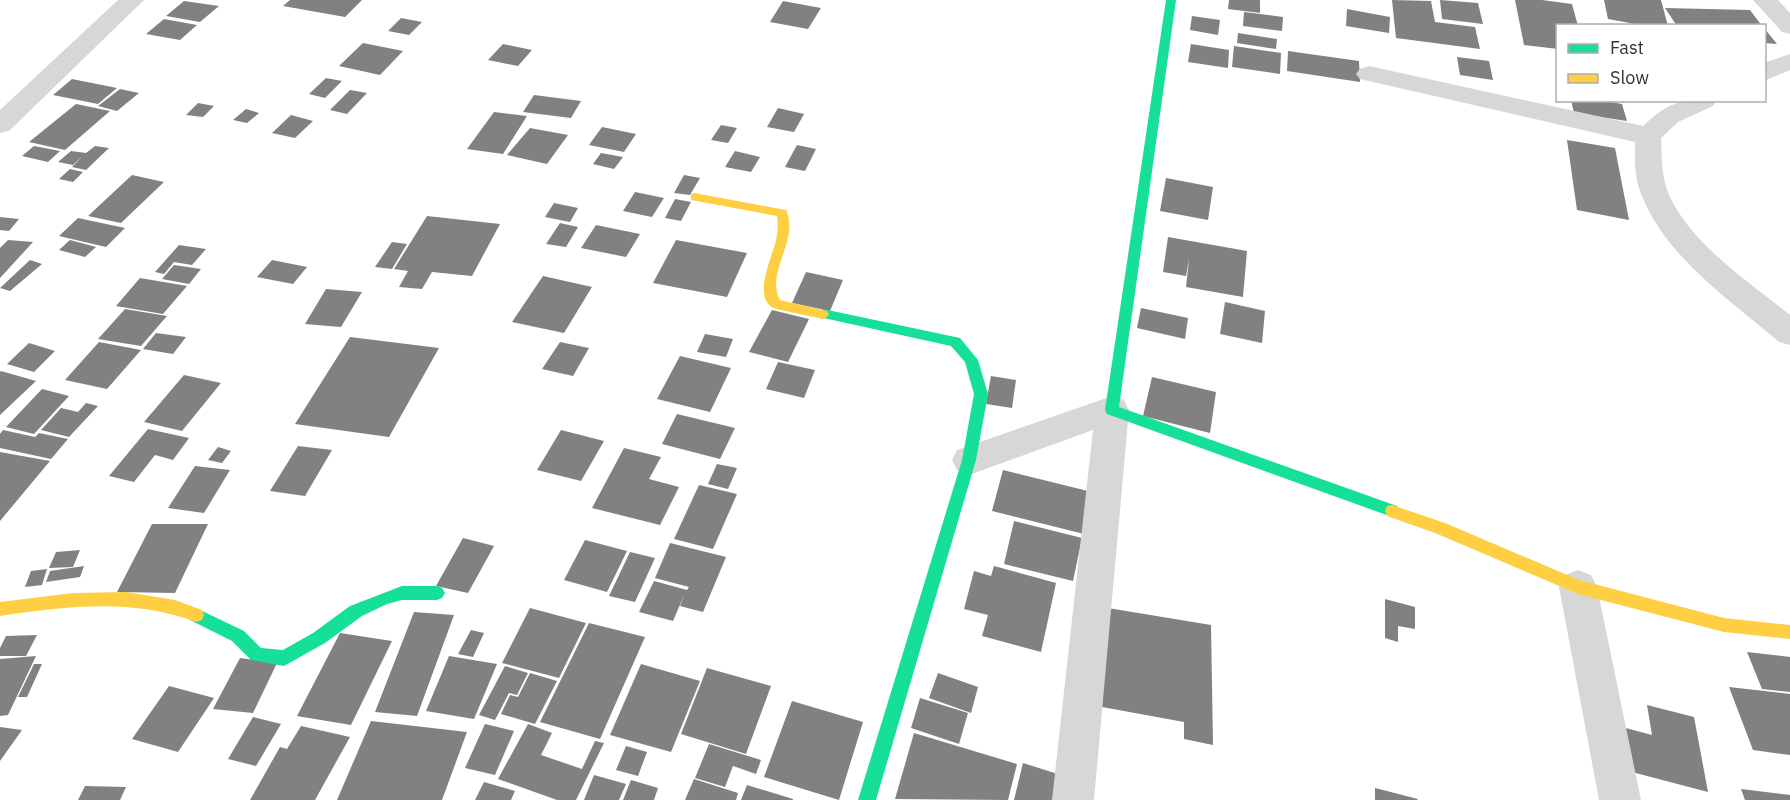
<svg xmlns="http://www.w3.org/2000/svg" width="1790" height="800" viewBox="0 0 1790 800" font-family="'IBM Plex Sans',sans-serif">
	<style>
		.building { fill: #818181 }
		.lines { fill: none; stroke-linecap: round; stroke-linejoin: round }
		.street { fill: #d7d7d7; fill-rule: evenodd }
		.fast { fill: #16e098; fill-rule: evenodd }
		.slow { fill: #ffcf43; fill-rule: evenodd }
	</style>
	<rect width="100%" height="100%" fill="#fff"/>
	<path class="building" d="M290,0H362L345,17L283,6Z
		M1229,0H1260V13L1228,9Z
		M1392,0L1431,1L1435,22L1475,27L1480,49L1396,38Z
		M1440,0L1478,3L1483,24L1442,19Z
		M1515,0H1542L1572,4L1578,26H1558V49L1524,45Z
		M1604,0H1661L1668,26H1646L1608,19Z
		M184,1L219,6L200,22L166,16Z
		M783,1L821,8L808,29L770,22Z
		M1665,8L1750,10L1762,26H1677Z
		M1347,9L1390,17L1389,33L1346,26Z
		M1244,12L1283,17L1282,31L1243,26Z
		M1192,16L1220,20L1218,35L1190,30Z
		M401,18L422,22L409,35L388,31Z
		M164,19L197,25L180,40L146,34Z
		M1764,28L1777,44L1764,43Z
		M1238,33L1277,39L1276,49L1237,43Z
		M363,43L403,51L380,75L339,66Z
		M503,44L532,50L518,66L488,60Z
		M1191,44L1229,50L1228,68L1188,62Z
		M1234,46L1281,53L1280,74L1232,67Z
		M1288,51L1359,61L1360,82L1287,71Z
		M1457,57L1489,61L1493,80L1460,75Z
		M326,78L342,81L325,98L309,94Z
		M72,79L117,88L98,104L53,95Z
		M120,89L139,93L117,111L98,106Z
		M350,90L367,93L347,114L330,110Z
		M534,95L581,101L571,118L523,112Z
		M1571,100H1599L1622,104L1627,121L1574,113Z
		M198,103L214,106L203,117L186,115Z
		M76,104L110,111L65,150L29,142Z
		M778,108L804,114L794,132L767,127Z
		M246,109L259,113L247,123L233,120Z
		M494,112L527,116L503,154L467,149Z
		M291,115L313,121L295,138L272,133Z
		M721,125L737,128L728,143L711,140Z
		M602,127L636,134L624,152L589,145Z
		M530,128L568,135L547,164L507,155Z
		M1567,140L1615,148L1629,220L1577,210Z
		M797,145L816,149L805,171L785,167Z
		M34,146L60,151L48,162L22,156Z
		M95,146L109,148L86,170L72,167L83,156L73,165L58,162L71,151L86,153Z
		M735,151L760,157L751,172L725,167Z
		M601,153L623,157L614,169L593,164Z
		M70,169L83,172L73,182L59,179Z
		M132,175L164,182L121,223L88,216Z
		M684,175L700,178L690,195L674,193Z
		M1166,178L1213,187L1208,220L1160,211Z
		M635,192L664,198L652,217L623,211Z
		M675,199L691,202L681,221L665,218Z
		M554,203L578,208L570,222L545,217Z
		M427,216L500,224L472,276L432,272L422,289L399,287L408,271L394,269Z
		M0,217L19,219L9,231L0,230Z
		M78,218L125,228L106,247L59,236Z
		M560,223L578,227L566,247L546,244Z
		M596,225L640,234L626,257L581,248Z
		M1168,237L1247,251L1243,297L1186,287L1189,259L1186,276L1163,272Z
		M8,240L33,242L0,278V248Z
		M70,240L96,247L85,257L59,250Z
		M676,240L747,253L727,297L653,283Z
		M392,242L407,244L392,269L375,267Z
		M179,245L206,249L192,265L174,262L164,274L155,272Z
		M30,260L42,264L10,291L0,288Z
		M272,260L307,267L293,284L257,277Z
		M174,265L201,269L189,284L162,279Z
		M806,272L843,280L830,311L792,303Z
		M543,276L592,287L564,333L512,322Z
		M140,278L187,286L163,314L116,306Z
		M326,289L362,292L341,327L305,324Z
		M1225,302L1265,311L1262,343L1220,334Z
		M1141,308L1188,318L1185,339L1137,328Z
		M125,309L167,316L141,346L98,339Z
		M772,310L809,319L788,362L749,352Z
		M156,333L186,337L173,354L143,349Z
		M705,334L733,339L726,357L697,352Z
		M350,337L439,348L389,437L295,424Z
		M99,342L141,350L107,389L65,380Z
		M560,342L589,348L573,376L542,369Z
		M29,343L55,351L34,372L7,364Z
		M680,356L731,368L710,412L657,399Z
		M778,362L815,370L804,398L766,389Z
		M1,371L36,381L0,415V372Z
		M184,375L221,383L182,431L144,422Z
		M991,376L1016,380L1012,408L986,404Z
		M1152,377L1216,392L1210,433L1143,416Z
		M42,389L69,396L34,434L6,427Z
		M86,403L98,406L69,437L41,430L61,408L78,412Z
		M677,414L735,428L720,459L662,444Z
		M148,429L189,438L173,460L155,455L134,482L109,476Z
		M3,430L35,437L39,433L68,439L51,459L0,448V434Z
		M561,430L604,441L581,481L537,470Z
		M298,446L332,450L305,496L270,491Z
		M218,447L231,451L222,463L208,460Z
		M624,448L661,457L649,479L679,487L660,525L592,508Z
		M0,452L50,461L0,521Z
		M717,464L737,468L728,489L708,484Z
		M195,466L230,470L204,513L168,508Z
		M1003,470L1096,493L1088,535L992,511Z
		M699,485L737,494L713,549L674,539Z
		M1014,521L1082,538L1073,581L1004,564Z
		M152,524H208L175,593L117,592Z
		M463,538L494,546L468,593L436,586Z
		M585,540L627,551L607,592L564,580Z
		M670,543L726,557L703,612L680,606L685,593L673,621L639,612L654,581L687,590L689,587L655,578Z
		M80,550L73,567L49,568L56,552Z
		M630,552L655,558L635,602L609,596Z
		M84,566L80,577L46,582L50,571Z
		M994,566L1056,583L1041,652L982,636L988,615L964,609L974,571L991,576Z
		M47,569L42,585L25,587L31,571Z
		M1385,599L1415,607V629L1398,626V642L1385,638Z
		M530,608L586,623L559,678L502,663Z
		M1108,608L1211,625L1213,745L1184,739V722L1102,707Z
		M414,612L454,615L417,716L375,712Z
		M589,623L645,637L600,739L540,722Z
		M471,630L484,633L473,657L458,654Z
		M340,633L392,641L351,725L297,716Z
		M37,635L26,656H0V648L6,636Z
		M1747,652L1790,657V692L1762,689Z
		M36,656L8,715L0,716V659Z
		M449,656L497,664L474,719L426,711Z
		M240,658L277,663L253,713L213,709Z
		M34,664H42L27,697H18Z
		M641,664L700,681L671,752L610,735Z
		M505,666L528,673L517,695L509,693L495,720L479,715Z
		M707,668L771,686L746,754L681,734Z
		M530,673L557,681L535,724L501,714L510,695L518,697Z
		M938,673L978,687L971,713L929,698Z
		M169,686L214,698L178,752L132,739Z
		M1729,687L1790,694V755L1753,750Z
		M920,698L968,713L959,744L911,728Z
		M792,701L863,722L839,800L764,777Z
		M1647,705L1694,717L1708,792L1628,771L1622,727L1652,735Z
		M253,717L281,724L256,766L228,759Z
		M371,721L467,732L442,800H337Z
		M485,724L514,731L495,775L465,768Z
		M528,724L552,733L541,755L582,769L595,741L604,743L576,800H557L498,779Z
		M301,726L350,737L315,800H250L280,747L287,749Z
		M0,727L22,730L0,761Z
		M914,733L1017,764L1008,800L895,799Z
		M709,744L761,760L756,774L733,766L725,787L695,778Z
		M626,746L647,752L638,776L616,770Z
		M1023,763L1061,775L1056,800H1014Z
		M594,775L626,784L619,800H584Z
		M694,779L738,793L736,800H685Z
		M631,780L658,788L654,800H623Z
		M484,782L515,791L511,800H475Z
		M747,785L793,799V800H741Z
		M85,786L126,787L120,800H78Z
		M1375,788L1418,799L1417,800H1375Z
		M1741,789L1790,795V800H1745Z"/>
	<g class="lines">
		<path class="street" d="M118,0H144L9,131L0,133V110Z
			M1753,0H1778L1790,13V34L1782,32Z
			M1790,54V70L1764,81V63Z
			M1369,66L1643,126C1671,100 1680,100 1717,100L1713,106L1678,122L1661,138C1662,158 1661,178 1670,197C1692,244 1750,283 1790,315V345L1779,342C1730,300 1667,258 1642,196C1634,178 1635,160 1635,142L1360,79L1356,74L1360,69Z
			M1112,396L1124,400L1129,410L1094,800H1052L1093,430L969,475L957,470L952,460L957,450Z
			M1578,570L1591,575L1597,587L1641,800H1599L1559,587L1565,575Z"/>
		<path class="fast" d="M1166,0H1176L1119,407L1397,506L1399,511L1397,516L1392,517L1107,414L1105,410Z
			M823,309L960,338L978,360L988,394L976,460L876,800H858L962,460L974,394L965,362L951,346L819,317L817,314Z
			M402,586H437L442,588L445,593L442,598L437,600H402L387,604L362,616L325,643L284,666L251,660L232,641L190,620L188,615L190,610L196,608L244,631L261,648L283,650L313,633L350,606Z"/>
		<path class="slow" d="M695,193L786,210C800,241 765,271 780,300L827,311L829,314L827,317L823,319L776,309C750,300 773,256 776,240C778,231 778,224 777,216L691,200V194Z
			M1392,505L1445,523L1579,580L1724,618L1790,625V639L1724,632L1578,594L1435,533L1387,516L1385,511L1387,506Z
			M126,592L175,600L202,610L204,615L202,620L196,622C133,598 66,606 0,616V602L73,593Z"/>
	</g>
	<rect x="1556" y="24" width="210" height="78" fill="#ffffff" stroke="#adadad" stroke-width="1.5"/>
	<rect x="1568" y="44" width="30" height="9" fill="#16e098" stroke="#adadad" stroke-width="1.5"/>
	<text x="1610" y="54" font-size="18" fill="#333333">Fast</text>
	<rect x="1568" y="74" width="30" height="9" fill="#ffcf43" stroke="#adadad" stroke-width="1.5"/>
	<text x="1610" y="84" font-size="18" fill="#333333">Slow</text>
</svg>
